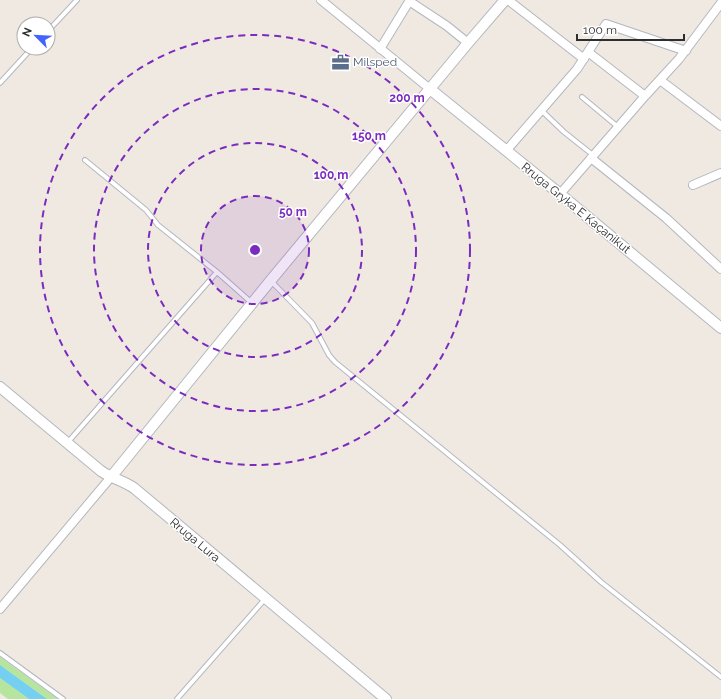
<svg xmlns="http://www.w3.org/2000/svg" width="721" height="699" viewBox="0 0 721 699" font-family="Raleway,sans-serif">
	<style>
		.green { fill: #b6e59e }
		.water { fill: #75cff0 }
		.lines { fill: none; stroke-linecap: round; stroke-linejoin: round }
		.service-casing { stroke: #b4b7c1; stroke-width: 6 }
		.minor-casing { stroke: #b4b7c1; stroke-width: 10 }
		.tertiary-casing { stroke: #b4b7c1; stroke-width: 12 }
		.service { stroke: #fff; stroke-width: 4 }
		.minor { stroke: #fff; stroke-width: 8 }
		.tertiary { stroke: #fff; stroke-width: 10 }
		.ring { fill: none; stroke: #7b2cbf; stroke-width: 2; stroke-dasharray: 7 5 }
		.labels { text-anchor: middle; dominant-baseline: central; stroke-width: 3; stroke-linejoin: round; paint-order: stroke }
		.service-label { font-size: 12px; fill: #4e5e75; stroke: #fff; text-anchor: start }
		.street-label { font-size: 12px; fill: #2e2e2e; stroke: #fff }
		.centre { fill: #7b2cbf; stroke: #fff; stroke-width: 2 }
		.ring-label { font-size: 12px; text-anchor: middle; font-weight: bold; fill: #7b2cbf; stroke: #fff; stroke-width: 3; stroke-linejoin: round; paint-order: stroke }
	</style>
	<rect width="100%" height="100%" fill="#efe9e1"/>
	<path class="green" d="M0,657L58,699H47L0,665Z
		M0,678L29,699H8L0,693Z"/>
	<path class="water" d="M0,665L47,699H29L0,678Z"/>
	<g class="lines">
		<defs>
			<path id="service" d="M48,31L77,0
				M0,83L32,48
				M582,97L618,127
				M541,110L564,132L593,155
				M85,160L146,210L158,225L217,272L252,303
				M271,281L312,323L329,355L335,362L560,545L601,582L721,677
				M68,442L217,272
				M0,653L63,699
				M177,699L265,599"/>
			<path id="minor" d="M321,0L430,89
				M508,0L584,59
				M409,1L447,26L468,43
				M380,49L410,0
				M588,52L645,96
				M660,80L721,126
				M506,151L577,69L606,24L686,51
				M591,158L666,218L721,269
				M693,185L721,173
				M560,194L645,96L679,59L721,3
				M0,609L111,477"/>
			<path id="tertiary" d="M430,89L560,194L721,328
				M0,387L101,471C111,478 124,481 134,488L386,699
				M111,477L271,280L468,43L505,0"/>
		</defs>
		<use href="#service" class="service-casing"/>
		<use href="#minor" class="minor-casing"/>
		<use href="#tertiary" class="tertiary-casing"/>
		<use href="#service" class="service"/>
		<use href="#minor" class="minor"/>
		<use href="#tertiary" class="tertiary"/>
	</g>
	<circle cx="255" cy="250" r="54" fill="#7b2cbf" fill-opacity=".12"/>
	<g class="ring">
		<circle cx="255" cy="250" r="54"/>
		<circle cx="255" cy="250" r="107"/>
		<circle cx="255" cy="250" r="161"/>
		<circle cx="255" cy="250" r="215"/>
	</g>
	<defs>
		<symbol id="office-bare" viewBox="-9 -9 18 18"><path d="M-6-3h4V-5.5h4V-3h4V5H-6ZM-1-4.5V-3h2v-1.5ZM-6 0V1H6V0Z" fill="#5c6f8a" stroke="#fff" stroke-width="2.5" paint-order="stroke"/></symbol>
	</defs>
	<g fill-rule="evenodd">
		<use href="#office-bare" x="328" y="50" width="25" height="25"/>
	</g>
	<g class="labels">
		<g class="service-label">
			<text x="353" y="62">Milsped</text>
		</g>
		<g class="street-label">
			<text transform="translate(576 208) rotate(39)">Rruga Gryka E Kaçanikut</text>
			<text transform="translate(195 540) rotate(40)">Rruga Lura</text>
		</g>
	</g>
	<circle cx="255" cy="250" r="6" class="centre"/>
	<g class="ring-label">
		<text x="407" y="102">200 m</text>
		<text x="369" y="140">150 m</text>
		<text x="331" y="179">100 m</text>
		<text x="293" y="216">50 m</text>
	</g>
	<g transform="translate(36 36) rotate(294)"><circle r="19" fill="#ffffff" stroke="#ababab"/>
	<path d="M0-3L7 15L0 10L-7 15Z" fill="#4264fb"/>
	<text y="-6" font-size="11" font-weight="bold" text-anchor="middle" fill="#2e2e2e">N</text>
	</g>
	<path d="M577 34v6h107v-6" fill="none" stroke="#2e2e2e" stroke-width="2"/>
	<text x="583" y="34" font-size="12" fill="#2e2e2e" stroke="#ffffff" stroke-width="3" paint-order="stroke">100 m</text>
</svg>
